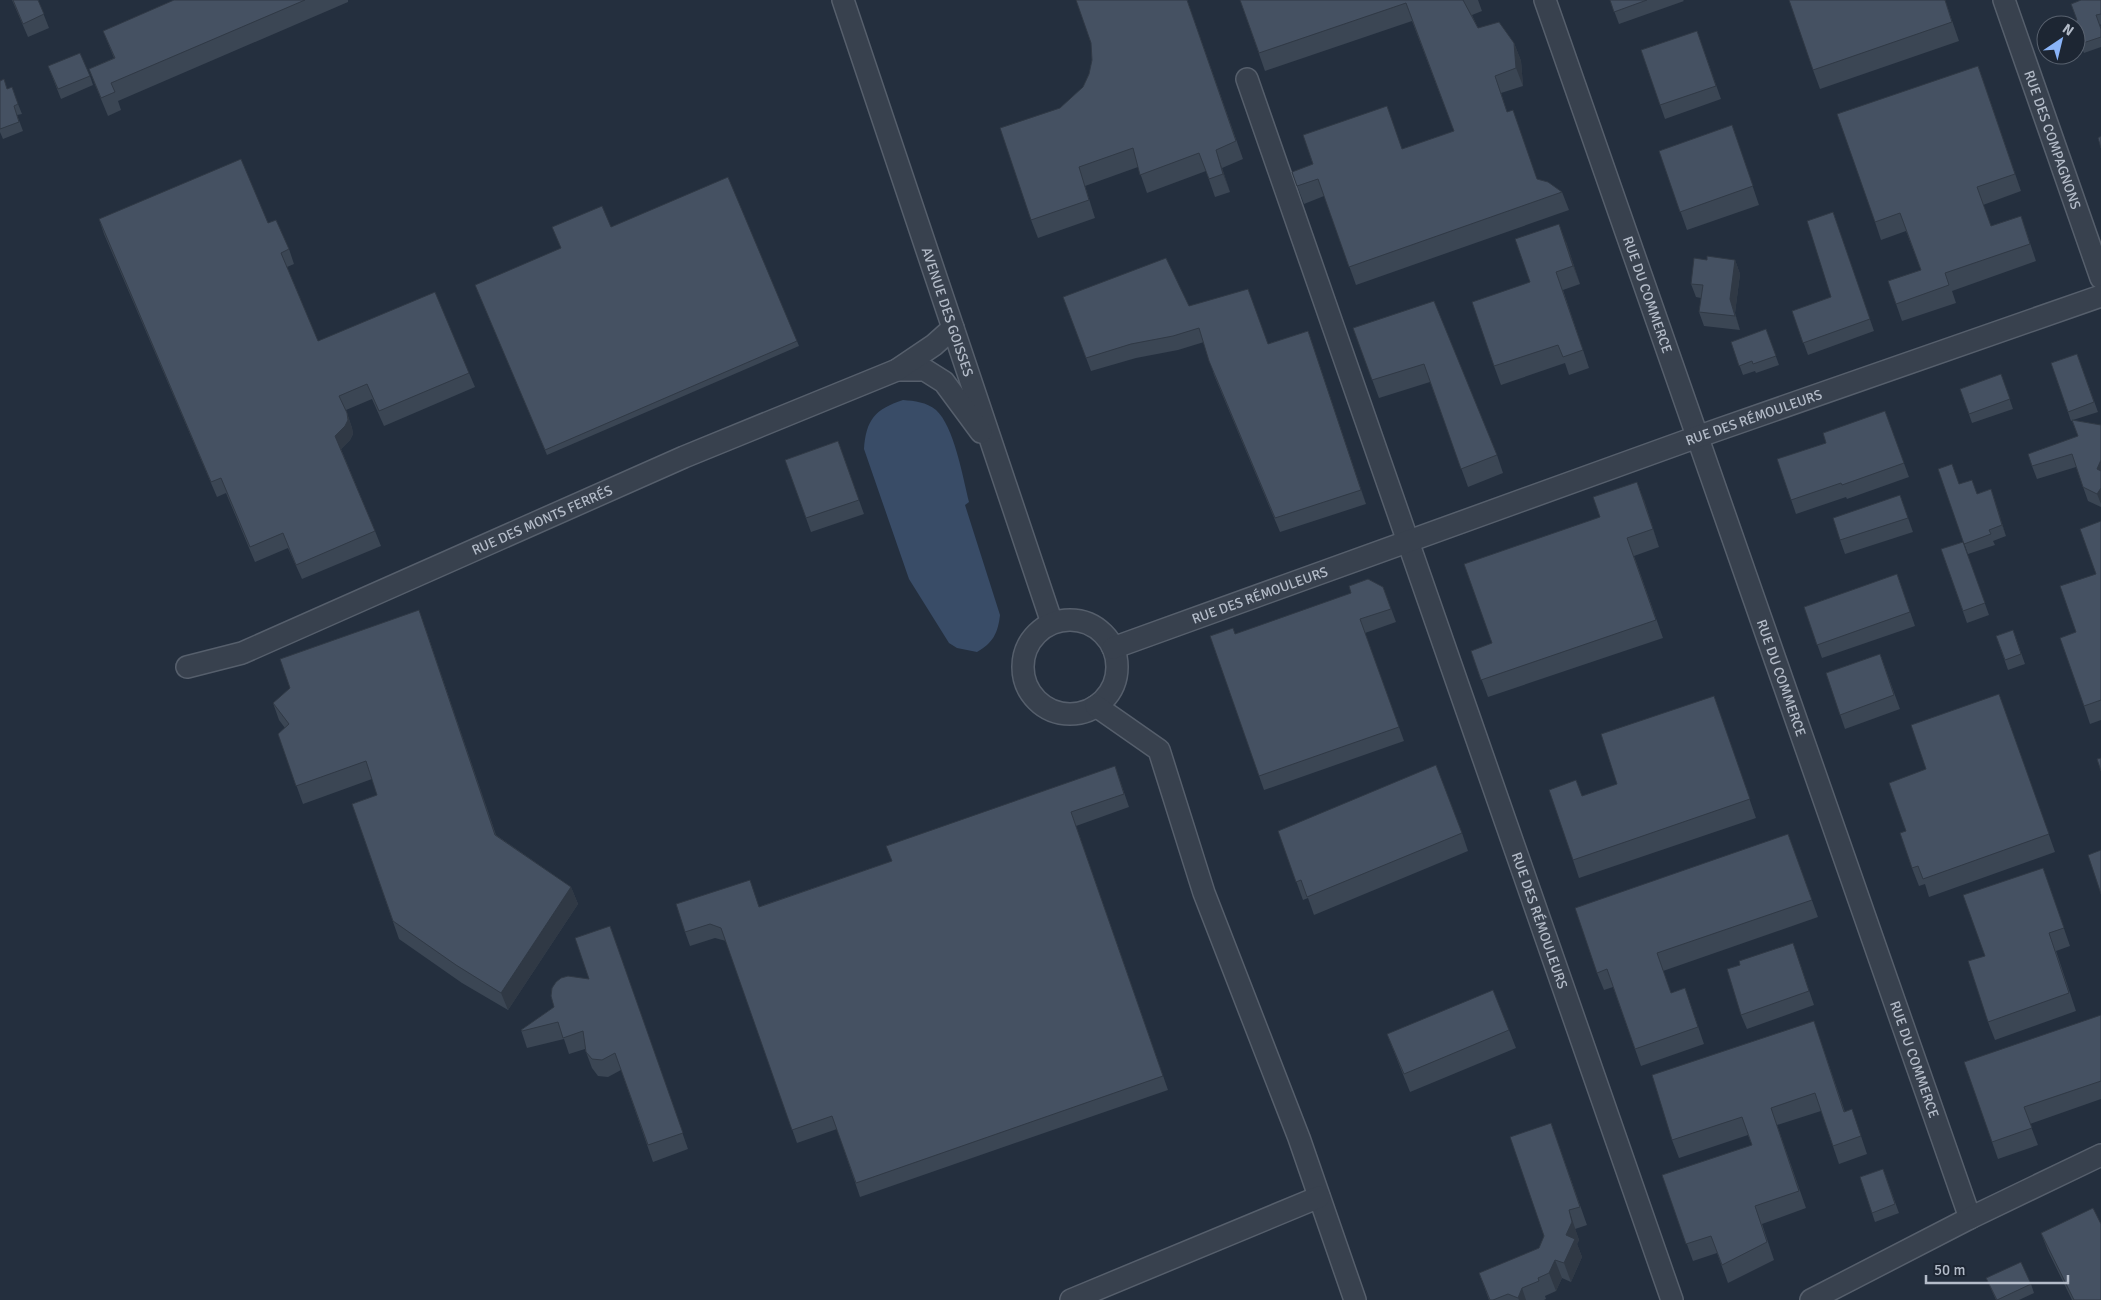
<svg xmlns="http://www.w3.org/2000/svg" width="2101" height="1300" viewBox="0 0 2101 1300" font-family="Signika,sans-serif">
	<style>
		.water { fill: #394c67 }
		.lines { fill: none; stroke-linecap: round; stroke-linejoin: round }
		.minor-casing { stroke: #565f6c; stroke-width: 24 }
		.minor { stroke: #38414e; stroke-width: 21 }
		.wall { fill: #3b4654 }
		.shaded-wall { fill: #303945 }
		.building { fill: #455162; stroke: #303945 }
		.labels { text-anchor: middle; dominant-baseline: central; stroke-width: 4; stroke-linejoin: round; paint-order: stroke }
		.street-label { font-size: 14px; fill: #b4bcc9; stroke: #1d2633 }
	</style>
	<rect width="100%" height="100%" fill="#242f3e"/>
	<path class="water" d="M903,400C915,401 926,402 936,410C954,426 963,478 969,502L965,505L1000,615C998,633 993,643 977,652L957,648L949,643L909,579L864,449C866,420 875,409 903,400Z"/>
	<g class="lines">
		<defs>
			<g id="minor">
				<path id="s1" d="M843,0L1052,623"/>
				<path id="s2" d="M1545,0L1970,1218"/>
				<path id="s3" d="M2004,0L2101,278"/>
				<path id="s4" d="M1247,79L1672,1300"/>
				<path d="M897,370H925L944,382L981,432"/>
				<circle cx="1070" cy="667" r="47"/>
				<path id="s5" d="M1113,648L1697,437L2101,296"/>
				<path id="s6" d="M187,667L242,653L684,457L897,370L934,345L953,328"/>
				<path d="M1096,706L1159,750L1204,893L1299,1138L1355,1300"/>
				<path d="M1071,1300L1319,1197"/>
				<path d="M1811,1300L1970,1218L2101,1155"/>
			</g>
		</defs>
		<use href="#minor" class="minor-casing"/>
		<use href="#minor" class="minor"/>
	</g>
	<path class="wall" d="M12,0H38L49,28L28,37Z
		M174,0H348V2L118,101L121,110L108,116L96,87L89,69L114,58L103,31Z
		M1187,0L1243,159L1222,168L1230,192L1215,197L1206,171L1147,193L1138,167L1085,186L1095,218L1038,238L1031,220L1060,108L1083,87L1089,74L1092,60L1091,43Z
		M1240,0H1478L1482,11L1472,15L1478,28L1514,43L1521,61L1523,86L1501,93L1507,112L1537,179L1562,192L1569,210L1356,285L1324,196L1304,204L1292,172L1402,149L1454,131L1412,21L1265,71Z
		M1610,0H1683L1684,1L1619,24Z
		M1945,0L1959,41L1820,89L1813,70Z
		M2101,0V24L2100,25L2101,29V47L2084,53L2080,44Z
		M1697,31L1721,99L1665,119L1641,50Z
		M48,66L90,76L93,85L61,99Z
		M1978,66L2021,191L1983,205L1991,226L2021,216L2036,261L1952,291L1956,303L1902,321L1888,281L1921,270L1906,231L1881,240L1875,222Z
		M0,81L7,89L18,104L22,114L17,115L23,131L3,139L0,132Z
		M1732,125L1759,205L1687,230L1659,151Z
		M1833,212L1874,331L1808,355L1792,311L1831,297Z
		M99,219L268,223L289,249L294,264L287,267L318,341L469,373L475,387L384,426L372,399L346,410L352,428L353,434L350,440L341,449L375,531L381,546L302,579L288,548L255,562L226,493L217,497L104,234Z
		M611,227L797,341L799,346L547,455L477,290Z
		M1566,242L1580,284L1563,290L1589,368L1569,375L1565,363L1501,385L1494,366L1530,282Z
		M1707,260H1735L1740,274L1735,313L1740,330L1704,326L1699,312L1701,298L1696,297L1691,284Z
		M1063,297L1189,306L1268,344L1308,331L1366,504L1280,532L1214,375L1204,342L1178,350L1136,358L1091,371Z
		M1434,301L1497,455L1503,473L1468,487L1430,382L1379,398L1353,328Z
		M1766,329L1779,365L1756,373L1755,371L1743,375L1731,342Z
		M2077,354L2098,412L2073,420L2101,425V507L2088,501L2076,467L2037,479L2032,466L2078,436L2072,421H2071L2051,363Z
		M2001,374L2013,409L1972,423L1960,389Z
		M1885,411L1909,477L1847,499L1846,497L1796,514L1777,459L1826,443Z
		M838,441L864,514L811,532L785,460Z
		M1938,469L1959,484L1977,494L1991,489L2006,536L1993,541L1995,545L1968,554Z
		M1900,495L1913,532L1845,554L1840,540Z
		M1644,500L1659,547L1634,556L1663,638L1488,697L1471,651L1492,643L1600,517Z
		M2101,521V720L2090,724L2084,706L2076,632L2096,574Z
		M1963,542L1989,615L1967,623L1941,549Z
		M1897,574L1915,626L1822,658L1804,607Z
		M1383,587L1396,622L1365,633L1404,741L1264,790L1210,636L1235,634Z
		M425,627L496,835L571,887L578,904L508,1010L462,983L399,939L352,804L377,795L372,779L303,804L278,734L285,728L279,720L273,703Z
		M2013,630L2025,664L2008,670L1996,636Z
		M1880,654L1900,709L1845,729L1826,673Z
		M1999,694L2055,852L1929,897L1925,884L1919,886L1912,868L1906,831L1926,769Z
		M1714,696L1756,818L1579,878L1573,860L1582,796L1617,784Z
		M1115,766L1129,807L1076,826L1168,1090L860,1197L837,1129L797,1143L726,941L715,938L690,946L685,932L892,861Z
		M1278,831L1462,833L1468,851L1314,915L1308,898L1303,900Z
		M1788,834L1818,917L1663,971L1671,993L1685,988L1704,1044L1641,1066L1613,987L1604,990L1597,973Z
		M2043,868L2070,946L2056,951L2076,1011L1995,1040L1988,1022Z
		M610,926L688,1149L653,1162L621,1070L608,1077L598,1076L592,1068L586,1052L585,1049L569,1054L564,1039L527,1048L521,1030L554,1007L589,979Z
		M1793,943L1814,1005L1747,1029L1741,1015L1740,965Z
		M2101,1015V1099L2030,1124L2038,1145L1998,1159L1992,1142Z
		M1509,1030L1516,1048L1410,1092L1387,1034Z
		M1820,1039L1845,1112L1858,1127L1867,1154L1839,1164L1821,1111L1777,1125L1806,1208L1762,1224L1774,1260L1728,1283L1717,1253L1693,1261L1662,1175L1752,1145L1748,1135L1679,1158L1672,1140Z
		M1551,1123L1587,1225L1575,1229L1579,1240L1577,1244L1582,1257L1571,1282L1562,1278L1556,1291L1545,1296L1546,1299L1544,1300H1489L1479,1273L1539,1248L1544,1236Z
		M1883,1169L1899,1213L1875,1222L1860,1177Z
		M2041,1233L2101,1300H2072L2048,1251Z
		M1986,1278L2031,1284L2034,1293L2019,1300H1996Z"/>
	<path class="shaded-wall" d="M1514,43L1521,61L1523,86L1516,68Z
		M1216,150L1230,192L1223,174Z
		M1559,224L1566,242L1580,284L1573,266Z
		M1735,260L1740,274L1735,313L1740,330L1730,299Z
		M1308,331L1313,345L1366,504L1361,490Z
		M347,413L352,428L353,434L350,440L340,450L335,436Z
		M2101,460V481L2097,469Z
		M1637,482L1644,500L1659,547L1653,529Z
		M2101,488V504L2097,494Z
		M1991,489L1995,500L2006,536L2002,525Z
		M419,610L425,627L501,852L495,835Z
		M571,887L578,904L508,1010L501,993Z
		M1569,1210L1579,1240L1577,1244L1582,1257L1571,1282L1564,1263Z
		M1555,1260L1562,1278L1556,1291L1549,1273Z
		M1522,1288L1526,1300H1519L1518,1298Z"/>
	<path class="building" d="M13,0H38L44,14L23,24Z
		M174,0H305L111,83L115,92L101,98L89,69L115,58L103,31Z
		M1076,0H1187L1236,141L1216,150L1223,174L1209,179L1199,153L1140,175L1133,148L1079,167L1089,200L1031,220L1000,128L1060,108L1083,87L1089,74L1092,60L1091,43Z
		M1240,0H1463L1478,28L1499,22L1514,43L1516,68L1495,76L1507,112L1513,110L1537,179L1548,182L1562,192L1349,267L1318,179L1297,186L1292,172L1313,164L1303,135L1387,106L1402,149L1454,131L1406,3L1259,53Z
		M1610,0H1647L1614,12Z
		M1789,0H1945L1952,22L1813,70Z
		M2081,0H2101V14L2096,15L2101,29V37L2080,44L2076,32V25H2074L2073,22L2077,20L2071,4Z
		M1697,31L1716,86L1660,105L1641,50Z
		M80,53L90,76L58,89L48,66Z
		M1978,66L2015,174L1977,187L1991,226L2021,216L2030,244L1945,273L1949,285L1896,304L1888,281L1921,270L1900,213L1875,222L1837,114Z
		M4,79L7,89L12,87L18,104L14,106L19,122L0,129V81Z
		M1732,125L1753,186L1680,212L1659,151Z
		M2101,136V148L2098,138Z
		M241,159L268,223L276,220L289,249L281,253L318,341L435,292L469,373L379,411L367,384L339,396L347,413L348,420L345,426L335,436L375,531L296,565L283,533L250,547L221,478L211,482L99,219Z
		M728,177L797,341L545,450L475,285L561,248L552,227L602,206L611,227Z
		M1833,212L1870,319L1803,343L1792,311L1831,297L1807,221Z
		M1559,224L1573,266L1556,272L1583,350L1563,357L1558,345L1494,366L1472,302L1530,282L1515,239Z
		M1707,256L1735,260L1730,299L1735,316L1699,312L1703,285L1691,284L1694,258L1707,260Z
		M1166,258L1189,306L1248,289L1268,344L1308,331L1361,490L1275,518L1209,361L1199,328L1173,336L1131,344L1086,358L1063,297Z
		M1434,301L1497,455L1461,469L1424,364L1372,380L1353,328Z
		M1766,329L1776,356L1753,364L1752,361L1739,366L1731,342Z
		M2077,354L2094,402L2068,412L2051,363Z
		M2001,374L2010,399L1969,414L1960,389Z
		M1885,411L1904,463L1842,485L1841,483L1791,500L1777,459L1826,443L1823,433Z
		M2072,420L2101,425V460L2097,469L2101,471V488L2097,494L2083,487L2072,454L2032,466L2028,454L2078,436Z
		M838,441L859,500L806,518L785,460Z
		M1952,464L1959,484L1972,480L1977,494L1991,489L2002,525L1989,530L1991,534L1964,544L1938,469Z
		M1637,482L1653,529L1627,538L1656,620L1481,680L1471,651L1492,643L1464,564L1600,517L1593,497Z
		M1900,495L1908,518L1840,540L1833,518Z
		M2101,521V700L2084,706L2060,638L2076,632L2060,586L2096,574L2080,529Z
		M1963,542L1985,603L1963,611L1941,549Z
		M1897,574L1910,612L1817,645L1804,607Z
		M1368,579L1383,587L1391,609L1360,619L1399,727L1259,776L1210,636L1233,628L1235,634L1351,593L1349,586Z
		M419,610L495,835L571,887L501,993L456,965L393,921L352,804L377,795L366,761L296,786L278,734L289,724L273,703L290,688L280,659Z
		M2013,630L2021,654L2005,660L1996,636Z
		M1880,654L1894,695L1840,715L1826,673Z
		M1999,694L2049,834L1923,879L1918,866L1912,868L1900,833L1906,831L1889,783L1926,769L1911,725Z
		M1714,696L1750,799L1573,860L1549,790L1576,780L1582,796L1617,784L1601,734Z
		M2101,758V771L2097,759Z
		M1436,765L1462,833L1307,897L1301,880L1296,882L1278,831Z
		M1115,766L1124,794L1071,812L1163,1076L856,1183L832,1116L792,1130L721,928L710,924L685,932L676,904L750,880L759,907L892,861L886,846Z
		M1788,834L1812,900L1657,953L1671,993L1685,988L1698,1027L1635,1049L1607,969L1597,973L1575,908Z
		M2101,850V894L2088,855Z
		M2043,868L2064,928L2049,933L2069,993L1988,1022L1968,961L1985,956L1963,895Z
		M610,926L683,1133L648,1145L615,1053L602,1060L592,1059L586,1052L583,1031L563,1038L558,1022L522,1031L521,1030L554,1007L551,996L552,988L556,982L561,978L568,976L589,979L575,938Z
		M1793,943L1809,991L1741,1015L1727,969L1740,965L1739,961Z
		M1493,990L1509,1030L1404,1074L1387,1034Z
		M2101,1015V1081L2024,1107L2032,1128L1992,1142L1964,1062Z
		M1814,1021L1844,1112L1852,1109L1861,1136L1833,1146L1815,1093L1771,1108L1799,1191L1755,1206L1767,1242L1722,1265L1711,1236L1686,1244L1662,1175L1752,1145L1742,1117L1672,1140L1652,1075Z
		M1551,1123L1580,1207L1569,1210L1572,1222L1566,1235L1575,1239L1564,1263L1555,1260L1549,1273L1538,1278L1539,1281L1522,1288L1518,1298L1508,1294L1493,1300H1490L1479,1273L1539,1248L1544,1236L1510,1137Z
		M1883,1169L1895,1204L1872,1213L1860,1177Z
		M2093,1208L2101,1224V1300H2074L2041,1233Z
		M2021,1262L2031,1284L1997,1300L1986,1278Z"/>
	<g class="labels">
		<g class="street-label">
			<text stroke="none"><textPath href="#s3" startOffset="148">RUE DES COMPAGNONS</textPath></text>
			<text stroke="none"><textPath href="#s2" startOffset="312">RUE DU COMMERCE</textPath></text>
			<text stroke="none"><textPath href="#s1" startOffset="329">AVENUE DES GOISSES</textPath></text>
			<text stroke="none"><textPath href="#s5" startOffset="681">RUE DES RÉMOULEURS</textPath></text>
			<text stroke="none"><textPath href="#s6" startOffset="385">RUE DES MONTS FERRÉS</textPath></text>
			<text stroke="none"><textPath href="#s5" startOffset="156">RUE DES RÉMOULEURS</textPath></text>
			<text stroke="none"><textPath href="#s2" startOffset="718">RUE DU COMMERCE</textPath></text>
			<text stroke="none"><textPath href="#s4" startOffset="891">RUE DES RÉMOULEURS</textPath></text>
			<text stroke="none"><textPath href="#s2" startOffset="1122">RUE DU COMMERCE</textPath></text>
		</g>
	</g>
	<g transform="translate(2061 40) rotate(35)"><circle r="24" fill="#1d2633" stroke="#59626f"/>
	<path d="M0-4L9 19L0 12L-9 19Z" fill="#8ab4f8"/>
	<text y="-8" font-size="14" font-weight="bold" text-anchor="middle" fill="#b4bcc9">N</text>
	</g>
	<path d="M1926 1275v8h142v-8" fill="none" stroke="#b4bcc9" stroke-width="2.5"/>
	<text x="1934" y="1275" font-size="15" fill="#b4bcc9" stroke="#1d2633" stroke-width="4" paint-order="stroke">50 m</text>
</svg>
